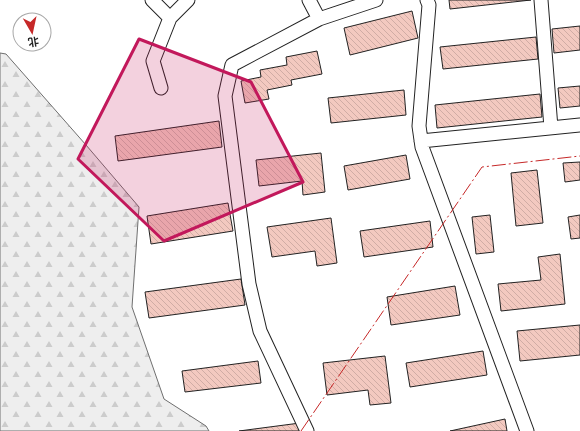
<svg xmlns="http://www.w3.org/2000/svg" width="580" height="431" viewBox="0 0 580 431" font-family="Poppins,'Noto Sans SC',sans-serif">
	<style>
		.forest { fill: url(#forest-firs); stroke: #6f6f6f }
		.building { fill: url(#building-back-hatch); stroke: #222 }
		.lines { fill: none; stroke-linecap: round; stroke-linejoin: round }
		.minor-casing { stroke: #222; stroke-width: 15 }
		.minor { stroke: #fff; stroke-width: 13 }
		.power { stroke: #c62828; stroke-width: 1; stroke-dasharray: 14 3 2 3; stroke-linecap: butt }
		.marked { fill: #c2185b; fill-opacity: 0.2; stroke: #c2185b; stroke-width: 3; stroke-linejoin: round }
	</style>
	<defs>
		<pattern id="forest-firs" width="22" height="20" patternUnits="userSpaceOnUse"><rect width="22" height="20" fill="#eee"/><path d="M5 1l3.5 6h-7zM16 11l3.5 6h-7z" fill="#ccc"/></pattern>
		<pattern id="building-back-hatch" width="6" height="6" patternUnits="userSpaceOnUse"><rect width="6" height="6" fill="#f3c9c0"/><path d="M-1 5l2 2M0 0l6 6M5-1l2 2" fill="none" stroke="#d0aca5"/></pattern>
	</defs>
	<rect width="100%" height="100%" fill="#fff"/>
	<path class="forest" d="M0,53L6,54L86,145L139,207L132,307L164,399L206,426L209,431H0Z"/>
	<path class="building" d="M449,0H531L450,9Z
		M412,11L418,38L350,55L344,28Z
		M580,26V50L554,53L552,29Z
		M536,37L538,59L443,69L440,47Z
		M317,51L322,74L291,80L292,85L267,90L269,99L245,103L241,81L261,77L260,70L287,65L286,57Z
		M580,86V106L560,108L558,88Z
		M404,90L406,115L331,123L328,98Z
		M540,94L542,117L437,128L435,105Z
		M219,121L222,147L118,161L115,136Z
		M321,153L325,192L303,195L302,181L259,186L256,160Z
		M406,155L410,179L348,190L344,166Z
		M580,162V180L565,182L563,163Z
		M537,170L543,223L516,226L511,173Z
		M228,203L233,231L151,244L147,216Z
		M490,215L494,252L476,254L472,217Z
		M580,215V238L571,239L568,217Z
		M331,218L337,263L317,266L315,251L272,257L267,227Z
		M430,221L433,247L364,257L360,231Z
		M560,254L565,304L501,311L498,284L541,280L538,257Z
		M241,279L245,305L149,318L145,292Z
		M455,286L460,315L391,325L387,297Z
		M580,325V355L520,361L517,331Z
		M483,351L487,375L410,387L406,363Z
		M385,356L391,403L370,405L368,390L327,395L323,363Z
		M258,361L261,383L185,392L182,371Z
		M505,419L507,431H450Z
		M300,423L301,431H239Z"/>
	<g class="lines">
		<defs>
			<path id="minor" d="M152,0L170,18
				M309,0L319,19
				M427,0L429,5L419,126L422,147L527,431
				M541,0L551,128
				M161,88L153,61L170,18L188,0
				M421,141L580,125
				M307,431L260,331L249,284L225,96L232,65L319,19L376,0"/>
		</defs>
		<use href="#minor" class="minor-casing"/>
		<use href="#minor" class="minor"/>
		<path class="power" d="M301,431L482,167L580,156"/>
	</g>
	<path class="marked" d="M139,39L251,82L303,182L164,241L78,159Z"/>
	<g transform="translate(32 32) rotate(171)"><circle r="19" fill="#ffffff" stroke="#a7a7a7"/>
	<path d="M0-3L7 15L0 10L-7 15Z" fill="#c62828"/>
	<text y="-6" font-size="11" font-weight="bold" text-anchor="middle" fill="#222222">北</text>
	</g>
</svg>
